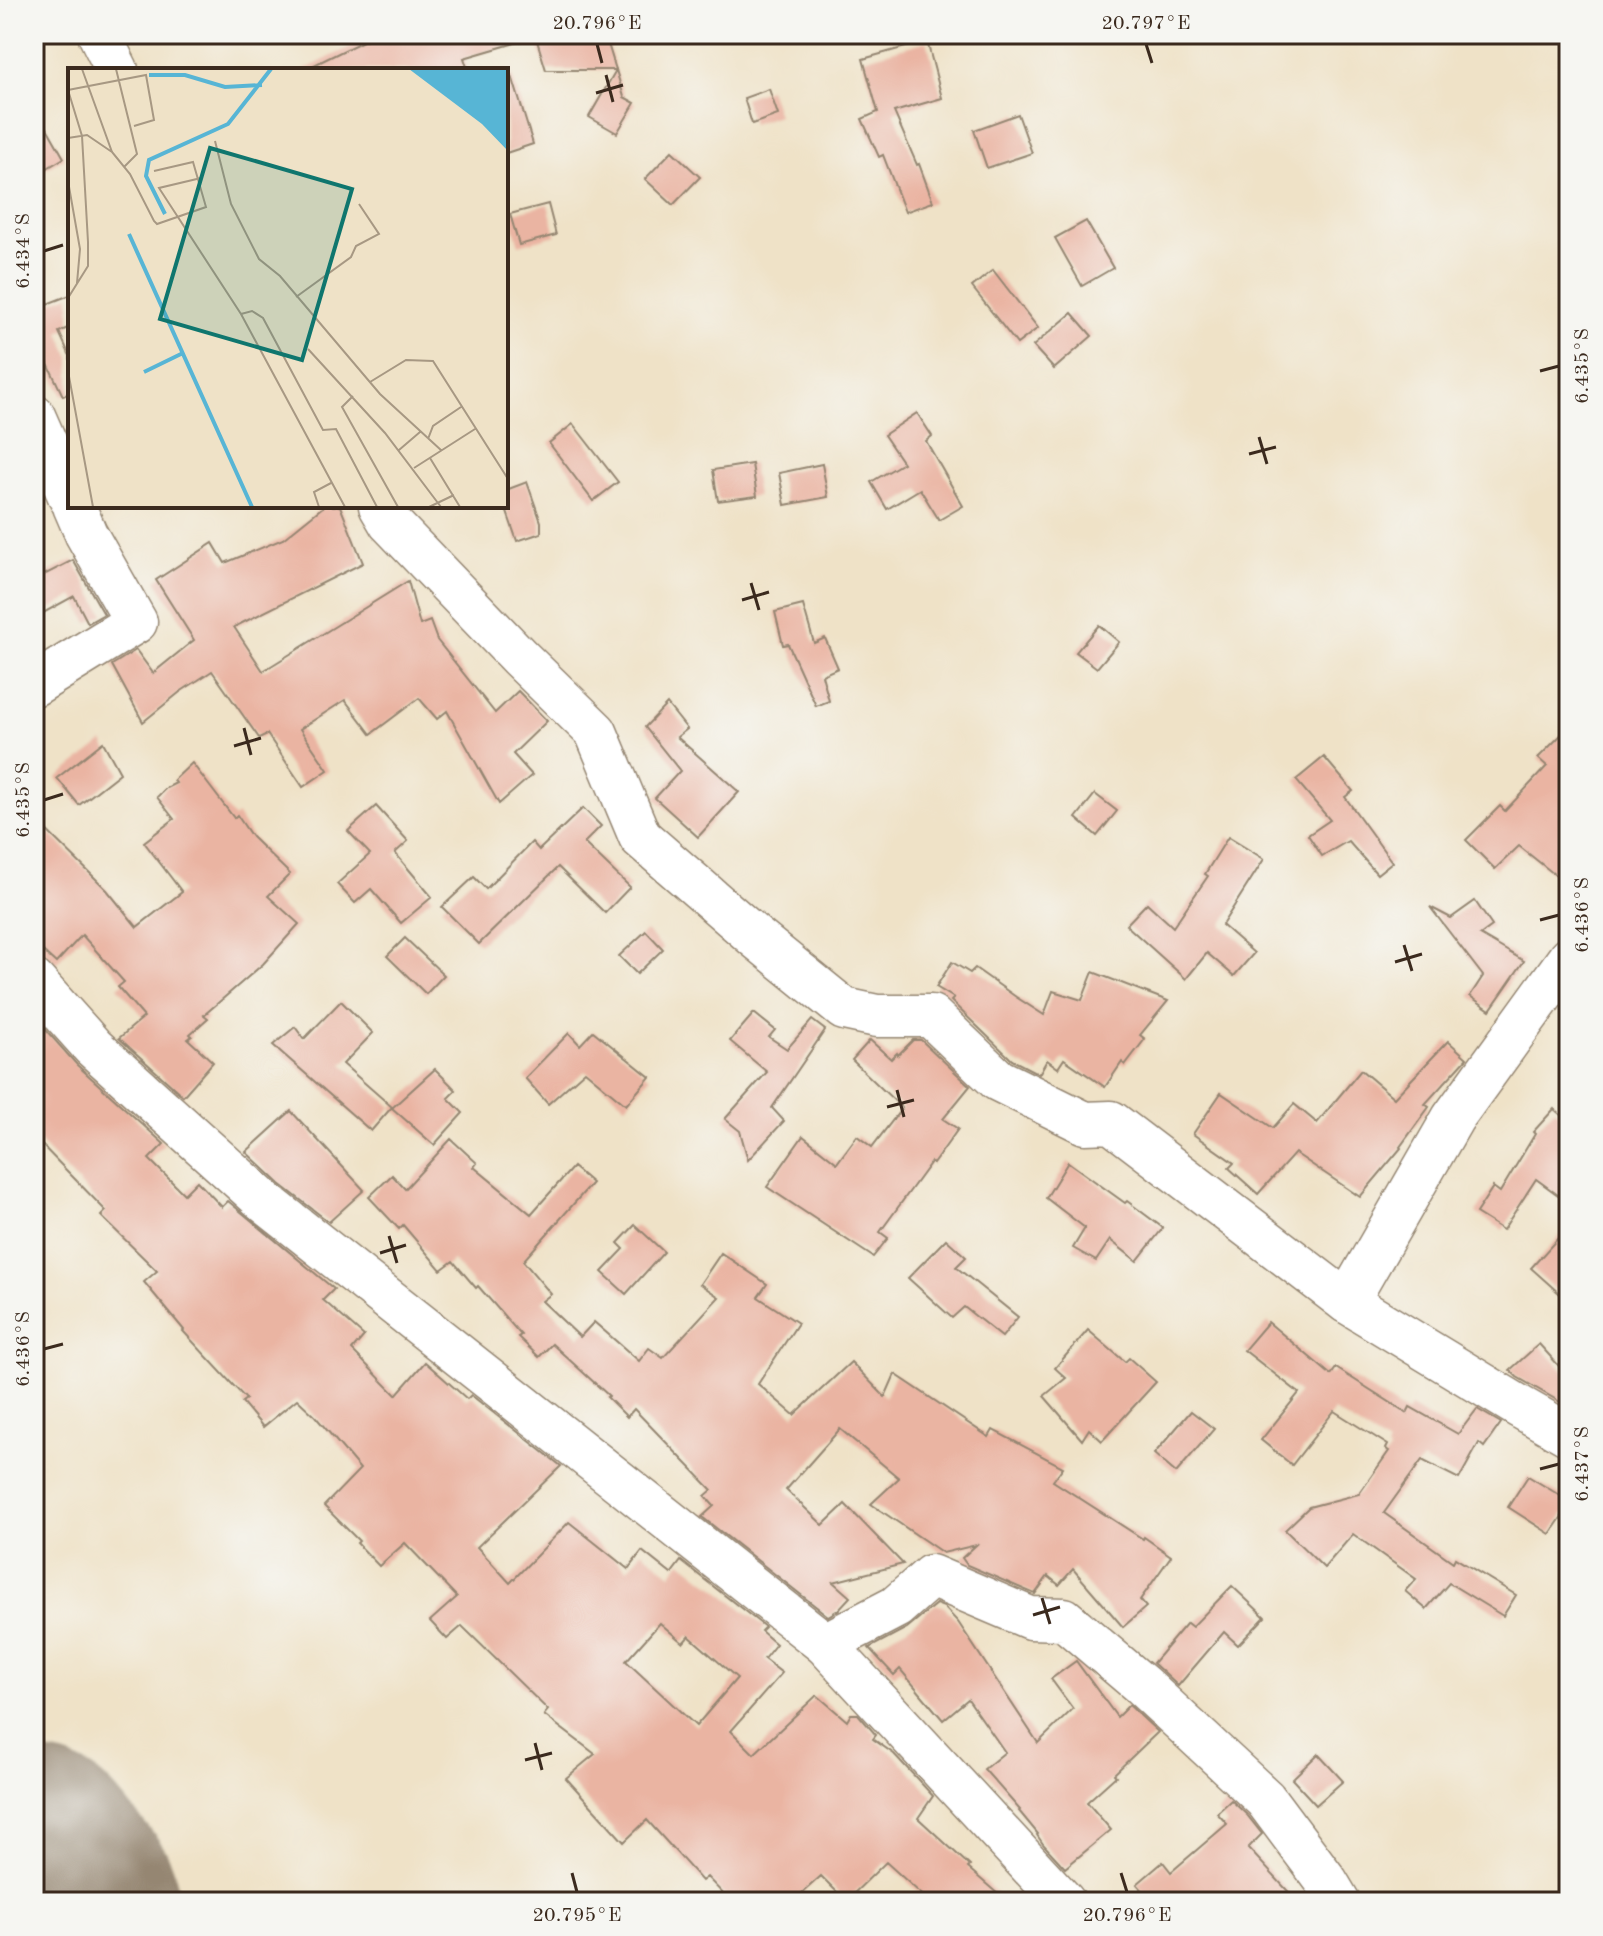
<svg xmlns="http://www.w3.org/2000/svg" width="1603" height="1936" font-family="'Old Standard TT',serif">
<rect width="100%" height="100%" fill="#f6f6f2"/>
<filter id="ink" filterUnits="userSpaceOnUse"><feTurbulence type="fractalNoise" baseFrequency=".0125" numOctaves="2"/><feDisplacementMap in="SourceGraphic" scale="16" xChannelSelector="R" yChannelSelector="G"/><feConvolveMatrix kernelMatrix="1 2 1 2 8 2 1 2 1" color-interpolation-filters="sRGB"/></filter>
<filter id="wash" filterUnits="userSpaceOnUse"><feTurbulence type="fractalNoise" baseFrequency=".006" numOctaves="4" result="noise"/><feDisplacementMap in="SourceGraphic" scale="32" xChannelSelector="R" yChannelSelector="G"/><feGaussianBlur stdDeviation="1.8" result="paint"/><feColorMatrix in="noise" values="0 0 0 0 0 0 0 0 0 0 0 0 0 0 0 0 0 1.4 0 .05"/><feComposite in="paint" operator="in"/></filter>
<g filter="url(#wash)">
<rect width="100%" height="100%" fill="#efe2c7"/>
<g fill="none" stroke-linecap="round" stroke-linejoin="round">
<path stroke="#958672" stroke-width="214" d="M34 1857 72 1902"/>
</g>
<g id="blocks">
<g fill="#eab4a2" fill-rule="evenodd">
<path d="M377 34H521L522 41 464 58 468 70H304Z"/>
<path d="M535 34H605L616 70H546Z"/>
<path d="M927 41 942 98 894 112 917 165 919 164 933 202 905 212 883 155 879 157 862 119 878 112 863 59Z"/>
<path d="M616 70 624 97 635 103 617 133 589 117Z"/>
<path d="M512 76 533 144 506 153V77Z"/>
<path d="M769 89 778 115 752 124 744 98Z"/>
<path d="M34 105 64 158 34 176Z"/>
<path d="M1018 114 1032 153 987 168 974 130Z"/>
<path d="M672 151 700 177 673 205 645 179Z"/>
<path d="M548 204 556 235 519 245 510 214Z"/>
<path d="M1086 221 1113 268 1082 286 1055 238Z"/>
<path d="M993 270 1038 328 1017 344 972 287Z"/>
<path d="M34 275 47 304 70 295V327L59 332 70 356V393L63 396 37 341 34 342Z"/>
<path d="M1072 313 1092 336 1054 369 1033 346Z"/>
<path d="M917 413 932 436 926 441 963 506 939 520 920 489 887 509 871 482 903 463 884 435Z"/>
<path d="M573 424 618 482 593 501 549 443Z"/>
<path d="M752 464 757 496 718 501 713 470Z"/>
<path d="M822 464 828 497 785 505 779 473Z"/>
<path d="M527 482 541 522V533L517 541 506 509V490Z"/>
<path d="M324 506H340L363 563 234 627 263 671 408 581 420 625 430 621 437 640 495 713 518 691 547 721 513 754 532 775 499 804 447 711 437 719 419 698 371 734 345 700 300 729 328 770 303 787 267 734 259 738 212 671 180 692 143 722 112 665 136 650 153 673 194 640 156 580 213 543 225 563 283 539Z"/>
<path d="M73 560 104 614 88 623 74 596 34 618V580Z"/>
<path d="M803 605 814 643 825 638 838 668 822 675 829 701 816 706 788 644 783 645 775 612Z"/>
<path d="M1099 625 1119 642 1097 668 1076 652Z"/>
<path d="M667 704 687 729 677 737 739 792 698 837 655 798 680 771 645 727Z"/>
<path d="M1569 727V886L1519 846 1495 869 1466 840 1500 806 1505 811 1547 766 1538 758Z"/>
<path d="M103 742 120 773 79 805 57 778Z"/>
<path d="M1324 757 1353 791 1345 797 1392 862 1377 874 1348 841 1322 856 1308 835 1330 820 1296 780Z"/>
<path d="M192 763 234 818 237 815 252 837 290 874 268 896 299 924 263 964 204 1015 208 1018 190 1034 192 1036 188 1039 213 1062 183 1096 119 1038 144 1017 118 987 124 982 82 935 56 963 34 943V818L107 890 137 927 182 892 144 842 174 819 157 797 166 788 176 783 174 780Z"/>
<path d="M1095 794 1117 811 1097 836 1076 818Z"/>
<path d="M376 806 408 841 395 853 432 897 401 923 371 889 355 903 337 884 370 854 348 831Z"/>
<path d="M583 808 601 826 584 843 630 887 605 913 558 867 479 944 442 907 474 877 486 889 532 842 539 850Z"/>
<path d="M1228 837 1264 859 1222 925 1254 953 1234 976 1207 953 1186 979 1126 925 1147 903 1173 927 1208 876 1205 874Z"/>
<path d="M1475 901 1492 926 1480 935 1524 961 1490 1010 1470 996 1483 976 1430 907 1451 918Z"/>
<path d="M646 931 663 949 637 974 619 956Z"/>
<path d="M405 938 444 975 426 994 387 956Z"/>
<path d="M952 962 970 973 975 968 1016 997 1044 1015 1053 991 1082 1000 1093 972 1168 1001 1140 1035 1145 1039 1125 1065 1122 1062 1105 1087 1064 1059 1058 1068 1047 1060 1039 1074 1012 1060 951 1001 954 998 936 987Z"/>
<path d="M341 1001 373 1033 343 1064 392 1107 371 1131 273 1045 295 1027 304 1039Z"/>
<path d="M754 1013 775 1030 769 1037 787 1049 812 1020 825 1030 772 1108 784 1121 748 1160 740 1131 725 1119 767 1072 730 1041Z"/>
<path d="M45 1029 77 1065 164 1144 149 1159 184 1194 197 1181 222 1207 228 1201 334 1289 323 1300 364 1336 352 1350 396 1395 425 1362 467 1399 471 1395 561 1466 477 1547 510 1583 569 1522 628 1569 642 1551 671 1574 681 1561 765 1627 761 1631 776 1644 764 1659 782 1673 731 1731 754 1754 817 1695 847 1721 851 1714H858L876 1735 873 1739 894 1754 933 1796 918 1818 970 1866 968 1868 1007 1902H930L886 1862 846 1901 821 1876 792 1902H731L707 1877 702 1881 647 1820 624 1842 566 1778 595 1754 544 1715 548 1710 462 1626 447 1639 430 1621 457 1597 405 1543 379 1566 357 1543 359 1541 324 1506 360 1469 315 1416 297 1399 263 1427 242 1402 246 1399 183 1331 184 1330 144 1282 157 1271 101 1216 106 1211 34 1137V1037ZM660 1623 683 1643 689 1636 737 1678 696 1726 626 1661Z"/>
<path d="M593 1031 650 1077 626 1105 585 1071 548 1104 525 1078 569 1033 580 1045Z"/>
<path d="M870 1040 891 1059 897 1053 898 1055 913 1040H921L970 1086 943 1119 958 1129 933 1164 931 1162 880 1232 888 1238 873 1257 767 1187 803 1136 837 1163 857 1136 872 1147 902 1108 852 1060Z"/>
<path d="M1448 1041 1467 1058 1425 1104 1429 1107 1400 1147 1401 1148 1360 1197 1295 1153 1258 1194 1229 1168 1234 1163 1193 1134 1221 1093 1273 1128 1294 1104 1317 1123 1361 1070 1394 1098Z"/>
<path d="M435 1069 456 1090 448 1098 463 1113 434 1145 392 1108Z"/>
<path d="M1554 1109 1569 1122V1203L1536 1179 1503 1230 1476 1213 1493 1187 1500 1192 1535 1134 1533 1132Z"/>
<path d="M291 1111 364 1190 329 1222 280 1184 246 1152Z"/>
<path d="M451 1139 477 1163 474 1167 531 1214 573 1167 592 1183 523 1261 551 1294 542 1301 580 1337 594 1322 639 1361 649 1348 663 1358 719 1297 700 1284 721 1253 767 1284 758 1297 798 1323 758 1384 794 1415 851 1362 885 1397 895 1374 989 1437 993 1430 1063 1467 1053 1481 1143 1539 1144 1537 1171 1556 1140 1600 1146 1607 1123 1627 1073 1569 1059 1585 1048 1576 1035 1594 967 1565 962 1558 976 1545 943 1553 871 1504 899 1478 840 1429 786 1490 823 1525 845 1504 903 1564 833 1582 850 1597 838 1610 828 1616 702 1517 714 1506 705 1496 712 1490 634 1409 627 1417 607 1397 609 1396 552 1344 539 1357 518 1337 521 1335 478 1286 476 1288 453 1261 441 1270 403 1225 399 1229 369 1197 392 1175 405 1189Z"/>
<path d="M1068 1162 1125 1203 1127 1201 1163 1228 1137 1261 1110 1240 1096 1261 1073 1248 1085 1228 1046 1198Z"/>
<path d="M635 1225 664 1252 626 1294 602 1272 624 1249 618 1243Z"/>
<path d="M1569 1226V1302L1531 1268Z"/>
<path d="M946 1239 966 1257 956 1267 1018 1317 1002 1337 964 1307 952 1318 908 1278Z"/>
<path d="M1268 1322 1331 1375 1336 1368 1407 1413 1410 1407 1458 1434 1477 1409 1501 1423 1484 1447 1479 1443 1459 1479 1422 1460 1384 1513 1453 1562 1455 1558 1516 1595 1503 1616 1449 1583 1426 1609 1405 1591 1416 1579 1353 1534 1324 1568 1285 1530 1309 1507 1359 1494 1389 1451 1386 1449 1388 1445 1334 1411 1292 1465 1261 1440 1299 1393 1244 1350Z"/>
<path d="M1088 1330 1125 1362 1129 1358 1156 1382 1102 1441 1089 1429 1082 1440 1044 1396 1066 1378 1055 1368Z"/>
<path d="M1539 1344 1569 1377V1407L1517 1377 1510 1370Z"/>
<path d="M1191 1411 1214 1429 1176 1473 1154 1454Z"/>
<path d="M1528 1476 1569 1501V1506L1550 1534 1508 1507Z"/>
<path d="M1232 1586 1265 1617 1238 1645 1224 1632 1178 1686 1153 1663 1187 1623 1192 1627Z"/>
<path d="M936 1604 944 1607 958 1622 1038 1743 1073 1709 1051 1679 1076 1661 1117 1717 1129 1705 1158 1732 1114 1774 1116 1776 1087 1802 1111 1830 1065 1868 1043 1844 1037 1835 1038 1834 1019 1811 1020 1810 984 1769 1005 1752 968 1699 943 1720 900 1669 894 1675 869 1648 907 1628Z"/>
<path d="M1318 1754 1343 1781 1316 1805 1292 1779Z"/>
<path d="M1231 1800 1247 1815 1262 1834 1248 1848 1298 1902H1153L1137 1884 1163 1862 1171 1872 1227 1824 1217 1813Z"/>
</g>
</g>
</g>
<g filter="url(#ink)">
<use href="#blocks" fill-opacity="0" stroke="#958672" stroke-width="2"/>
<g fill="none" stroke-linecap="round" stroke-linejoin="round">
<defs>
<g id="minor">
<path d="M99 34 117 70"/>
<path d="M34 416 70 498"/>
<path d="M380 506 390 523 519 657 596 732 640 837 754 936 844 1009 877 1016H931L998 1080 1085 1123 1111 1122 1347 1302 1520 1407 1569 1435"/>
<path d="M34 685 136 622 86 534 74 506"/>
<path d="M34 981 93 1047 265 1202 825 1644 1064 1902"/>
<path d="M1347 1302 1453 1118 1569 958"/>
<path d="M825 1644 896 1607 931 1576 1030 1618 1064 1619 1142 1685 1265 1799 1327 1882 1339 1902"/>
</g>
</defs>
<use href="#minor" stroke="#958672" stroke-width="45"/>
<use href="#minor" stroke="#fff" stroke-width="42"/>
</g>
</g>
<path fill="none" stroke="#3b2a1e" stroke-width="3" d="M597 44 602 63M1146 44 1152 63M606 75 613 102M596 93 623 85M44 251 63 245M1540 371 1559 366M1259 437 1267 464M1249 454 1276 447M751 583 759 610M742 600 769 592M244 728 251 755M234 746 261 738M44 800 63 794M1540 920 1559 915M1404 945 1412 971M1395 962 1422 954M897 1090 904 1117M887 1107 914 1100M389 1236 397 1263M380 1253 406 1245M44 1349 63 1344M1540 1469 1559 1464M1042 1598 1050 1624M1033 1615 1060 1607M535 1743 542 1770M525 1760 552 1753M572 1873 577 1892M1121 1873 1127 1892"/>
<g transform="translate(68 68)">
<rect width="440" height="440" fill="#efe2c7"/>
<path d="M341 1H440V83L414 56Z" fill="#57b5d5"/>
<path fill="none" stroke="#57b5d5" stroke-width="4" d="M81 7H117L157 19 194 17M97 146 78 108 81 92 160 56 203 1M61 166 184 439M76 304 115 285"/>
<path fill="none" stroke="#a79883" stroke-width="2" d="M14 1 44 84 62 106 86 153 89 156 138 139 125 94 86 103M48 1 69 86 56 99M0 22 14 68 20 174V198L0 230M0 22 78 7 86 52 66 58M0 70 19 67 44 84M147 73 163 136 191 191 212 208 312 326 374 383M133 110 91 120 173 246 277 439M0 113 12 181 9 215M228 229 283 189 288 178 311 166 291 136M173 246 184 243 195 250 255 362 268 361 309 439M240 281 317 365 373 439M0 303 25 439M302 314 338 292 365 293 440 411M285 328 274 339 330 439M360 371 365 358 393 339M331 382 352 364M362 390 392 439M346 400 407 361M251 439 246 424 263 415M361 439 386 427"/>
<path fill="#0f766e" fill-opacity="0.15" stroke="#0f766e" stroke-width="4" d="M142 80 284 121 234 292 92 251Z"/>
<rect width="440" height="440" fill="none" stroke="#3b2a1e" stroke-width="4"/>
</g>
<rect width="1603" height="1936" fill="none" stroke="#f6f6f2" stroke-width="88"/>
<rect x="44" y="44" width="1515" height="1848" fill="none" stroke="#3b2a1e" stroke-width="3"/>
<g font-size="20" text-anchor="middle" fill="#3b2a1e">
<text x="597" y="29">20.796°E</text>
<text x="1146" y="29">20.797°E</text>
<text transform="translate(22 251) rotate(-90)" y="7">6.434°S</text>
<text transform="translate(1581 366) rotate(-90)" y="7">6.435°S</text>
<text transform="translate(22 800) rotate(-90)" y="7">6.435°S</text>
<text transform="translate(1581 915) rotate(-90)" y="7">6.436°S</text>
<text transform="translate(22 1349) rotate(-90)" y="7">6.436°S</text>
<text transform="translate(1581 1464) rotate(-90)" y="7">6.437°S</text>
<text x="577" y="1921">20.795°E</text>
<text x="1127" y="1921">20.796°E</text>
</g>
</svg>
